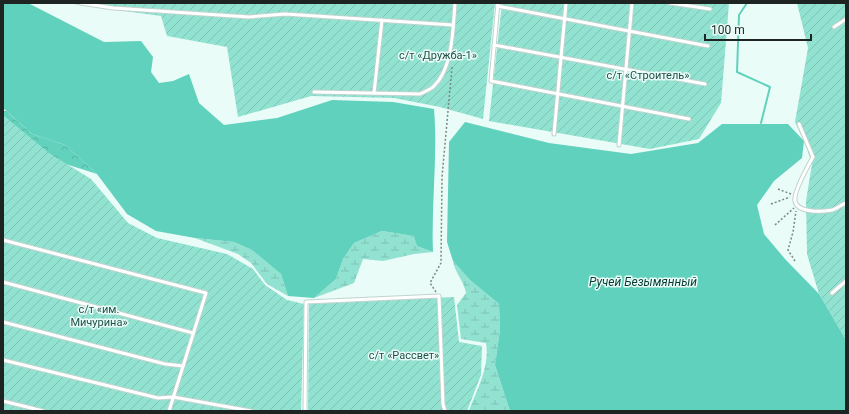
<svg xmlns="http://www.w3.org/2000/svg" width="849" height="414" font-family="Roboto,sans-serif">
<defs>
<pattern id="forest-crowns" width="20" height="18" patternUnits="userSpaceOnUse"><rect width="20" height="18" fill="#62d2bd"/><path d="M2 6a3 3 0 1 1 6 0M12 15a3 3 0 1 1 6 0" fill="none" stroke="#55b4a2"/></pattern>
<pattern id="wetland-marsh" width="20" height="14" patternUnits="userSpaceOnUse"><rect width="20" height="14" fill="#91e2d1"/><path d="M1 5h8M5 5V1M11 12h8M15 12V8" fill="none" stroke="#7dc2b3"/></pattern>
<pattern id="garden-furrows" width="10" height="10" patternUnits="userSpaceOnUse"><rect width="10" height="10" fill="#91e2d1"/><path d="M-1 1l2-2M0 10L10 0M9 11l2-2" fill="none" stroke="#7dc2b3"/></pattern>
</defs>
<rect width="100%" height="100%" fill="#e9fcf7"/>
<path fill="url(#forest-crowns)" d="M3 111H6L32 134 65 145 97 174 3 144Z"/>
<g fill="url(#wetland-marsh)">
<path d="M382 231 415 236 417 246 433 252 414 254 383 261 363 259 354 283 314 298 336 279 343 259 354 243Z"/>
<path d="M195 238 234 242 252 250 281 274 288 296 267 284 251 263 238 254Z"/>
<path d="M453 261 470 280 499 304 500 330 495 365 510 411H469C477 389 490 367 486 343L461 339 457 305 466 293C464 281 455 273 453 261Z"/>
</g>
<g fill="url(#garden-furrows)">
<path d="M66 3H495L483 119 440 107 394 98 311 96 238 117 227 47 167 36 161 16Z"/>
<path d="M502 3H729L721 103 699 139 650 149 489 121Z"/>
<path d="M797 3H846V340L819 294 807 254 806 201 812 164 805 143 795 122 808 48Z"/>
<path d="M3 115 49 153 91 179 128 223 157 238 227 254 253 269 265 285 287 300 304 304 301 411H3Z"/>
<path d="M454 297 459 342 482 346 481 375 467 411H308L309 304Z"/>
</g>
<g fill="#60d1bc">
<path d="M3 3H28L104 42 141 41 153 57 151 72 159 83 173 81 189 74 199 103 224 125 277 118 332 100 393 102 434 109C438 156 431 204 433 252L417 246 414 236 382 231 354 243 343 259 336 279 314 298 288 296 281 274 252 250 234 242 195 238 156 231 127 214 97 174 65 145 32 134 3 108Z"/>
<path d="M465 122 549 143 631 154 698 143 722 124H788L804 141 802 158 774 181 757 205 764 234 785 259 819 294 846 340V411H510L495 365 500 330 499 304 470 280 453 261 447 242 449 142Z"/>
</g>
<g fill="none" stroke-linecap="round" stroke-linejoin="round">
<path stroke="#60d1bc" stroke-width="2" d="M747 3 739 15 737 72 770 87 761 123"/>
<defs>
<g id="lane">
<path d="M80 3 113 8 249 17 285 14 453 25"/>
<path d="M498 3 491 81 689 119"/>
<path d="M670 3 710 9"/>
<path d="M497 6 708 46"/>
<path d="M834 27 846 19"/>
<path d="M494 45 705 84"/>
<path d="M314 92 420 94C424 92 430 90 434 86 453 68 453 28 455 3"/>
<path d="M374 93 382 20"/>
<path d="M799 124 813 157C808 166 793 192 795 201 797 213 822 212 832 210 836 209 841 205 846 203"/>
<path d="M554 134 566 3"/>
<path d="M619 145 632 3"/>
<path d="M3 240 206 293 169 411"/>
<path d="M3 282 193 333"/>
<path d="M832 293 846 281"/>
<path d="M3 322 165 364 183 366"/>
<path d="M3 360 158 398 173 397 251 411"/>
<path d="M3 401 43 411"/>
<path d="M305 411 306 302 439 296 443 404 445 411"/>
</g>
</defs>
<use href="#lane" stroke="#c1d3ce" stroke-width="5"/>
<g stroke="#7b8885" stroke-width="1.5" stroke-dasharray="2 2" stroke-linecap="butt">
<path d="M778 189 791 194"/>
<path d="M771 204 790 197"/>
<path d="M775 225 794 208"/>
<path d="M795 261 788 250 793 232 796 211"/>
<path d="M436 292 430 283 441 263 442 177 452 67"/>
</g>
<use href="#lane" stroke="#fff" stroke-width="3"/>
</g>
<g text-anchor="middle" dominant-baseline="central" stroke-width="3" stroke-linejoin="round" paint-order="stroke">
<g font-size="11" fill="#1f5047" stroke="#e9fcf7">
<text x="438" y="55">с/т «Дружба-1»</text>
<text x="648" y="75">с/т «Строитель»</text>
<text x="99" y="309">с/т «им.<tspan x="99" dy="13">Мичурина»</tspan></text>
<text x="404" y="355">с/т «Рассвет»</text>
</g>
<g font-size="12" font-style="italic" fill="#073d35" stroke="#e9fcf7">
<text x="643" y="282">Ручей Безымянный</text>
</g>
</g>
<rect width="849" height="414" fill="none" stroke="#1d2422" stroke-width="8"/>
<path d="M705 34v6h106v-6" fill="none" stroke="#1d2422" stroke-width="2"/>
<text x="711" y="34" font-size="12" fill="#1d2422" stroke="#e9fcf7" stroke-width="3" paint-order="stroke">100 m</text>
</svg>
